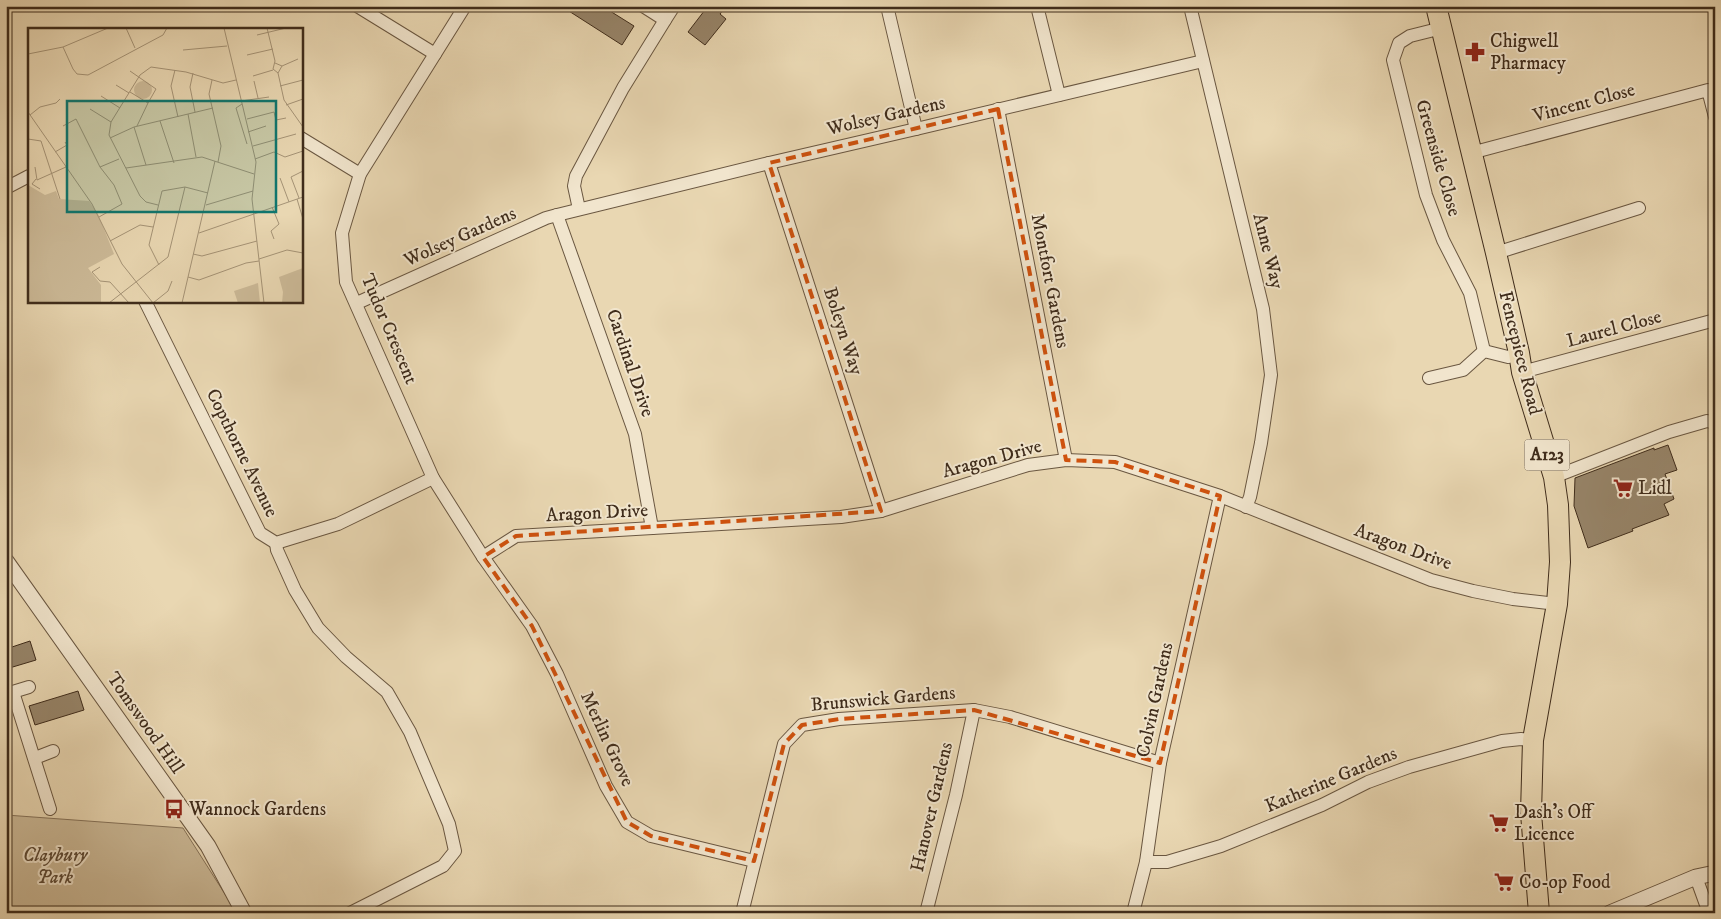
<svg xmlns="http://www.w3.org/2000/svg" width="1721" height="919" font-family="'IM FELL DW Pica',serif">
<rect width="100%" height="100%" fill="#e9d7b2"/>
<filter id="stains"><feTurbulence type="fractalNoise" baseFrequency=".004" numOctaves="4"/><feColorMatrix values="0 0 0 0 .2 0 0 0 0 .09 0 0 0 0 .02 0 0 0 .5 -.17"/></filter>
<radialGradient id="worn" r=".72"><stop offset=".6" stop-color="#630" stop-opacity="0"/><stop offset="1" stop-color="#630" stop-opacity=".3"/></radialGradient>
<path fill="#ccba98" stroke="#86735a" d="M6 815 183 828 237 913H6Z"/>
<g fill="#97856a" stroke="#3f2c1b">
<path d="M561 6H602L634 26 622 45Z"/>
<path d="M708 6H726L720 14 726 19 705 45 688 32Z"/>
<path d="M1668 445 1677 470 1665 474 1674 499 1664 504 1669 515 1632 529 1633 531 1588 548 1574 506 1575 478 1654 448V450Z"/>
<path d="M30 641 36 660 6 669V649Z"/>
<path d="M78 691 84 710 35 725 29 706Z"/>
</g>
<g fill="none" stroke-linecap="round" stroke-linejoin="round">
<defs>
<g id="minor">
<path d="M357 6 435 54"/>
<path d="M465 6 360 174 342 233 346 282 433 478 483 557 532 626 557 674 606 786 627 822 651 836 754 861"/>
<path d="M643 6 665 20 674 6"/>
<path d="M887 6 916 129"/>
<path d="M1037 6 1059 95"/>
<path d="M1190 6 1263 309 1271 375 1261 443 1250 497 1246 507"/>
<path d="M1442 28 1410 36 1399 43 1393 60 1426 195 1443 240 1470 293 1484 351"/>
<path d="M998 109 1066 460"/>
<path d="M301 138 360 174"/>
<path d="M1471 153 1708 90 1715 117"/>
<path d="M769 163 881 511"/>
<path d="M6 188 29 176"/>
<path d="M579 209 574 186 576 176 623 88 665 20"/>
<path d="M557 215 635 434 652 528"/>
<path d="M1496 253 1639 208"/>
<path d="M145 301 260 533 276 543 338 524 433 478"/>
<path d="M357 303 546 218 557 215 769 163 916 129 1203 61"/>
<path d="M1522 372 1715 320"/>
<path d="M1429 378 1463 370 1484 351 1508 357 1519 353"/>
<path d="M1554 477 1669 432 1707 421 1715 423"/>
<path d="M276 543 277 550 295 590 318 628 346 657 387 692 410 732 449 824 455 851 443 866 350 913"/>
<path d="M483 557 516 536 841 517 881 511 1028 465 1066 460 1115 462 1220 496 1431 580 1473 591 1513 599 1557 604"/>
<path d="M13 692 50 809"/>
<path d="M6 694 29 687"/>
<path d="M35 758 53 751"/>
<path d="M1146 862H1167L1221 846 1322 805 1368 782 1409 767 1502 741 1521 739 1533 740"/>
<path d="M1696 877 1709 913"/>
<path d="M742 913 784 744 802 725 839 719 974 710 1010 717 1160 763"/>
<path d="M926 913 956 795 974 710"/>
<path d="M1133 913 1146 862 1160 763 1220 496"/>
</g>
<g id="tertiary">
<path d="M6 561 208 846 244 913"/>
<path d="M1610 913 1696 877 1715 873"/>
</g>
<path id="primary" d="M1436 6 1496 253 1519 353 1522 372 1554 477 1558 505 1560 562 1557 604 1533 740 1531 813 1539 913"/>
</defs>
<use href="#minor" stroke="#6a5741" stroke-width="14"/>
<use href="#tertiary" stroke="#6a5741" stroke-width="17"/>
<use href="#primary" stroke="#3f2c1b" stroke-width="22"/>
<use href="#minor" stroke="#f1e5cd" stroke-width="12"/>
<use href="#tertiary" stroke="#f1e5cd" stroke-width="15"/>
<use href="#primary" stroke="#e9d7b2" stroke-width="20"/>
</g>
<path fill="none" stroke="#cf520e" stroke-width="4" stroke-dasharray="10 6" stroke-linejoin="round" d="M998 109 1066 460 1115 462 1220 496 1160 763 974 710 839 719 802 725 784 744 754 861 651 836 627 822 532 626 483 557 516 536 881 511 769 163Z"/>
<defs>
<symbol id="pharmacy-bare" viewBox="-9 -9 18 18"><path d="M-2-6h4v4h4v4h-4v4h-4v-4h-4v-4h4Z" fill="#8f2418" stroke="#f1e5cd" stroke-width="2.5" paint-order="stroke"/></symbol>
<symbol id="supermarket-bare" viewBox="-9 -9 18 18"><path d="M-6-5.5h2.5l.6 2H6L4.5 2H-2.5L-4.4-4H-6ZM-1.5 3.2a1.3 1.3 0 1 0 .1 0ZM3 3.2a1.3 1.3 0 1 0 .1 0Z" fill="#8f2418" stroke="#f1e5cd" stroke-width="2.5" paint-order="stroke"/></symbol>
<symbol id="bus-bare" viewBox="-9 -9 18 18"><path d="M-5-6H5V4H4V6H2V4H-2V6H-4V4H-5ZM-3.5-4V0h7V-4ZM-3.5 1.2v1.5H-2V1.2ZM2 1.2v1.5H3.5V1.2Z" fill="#8f2418" stroke="#f1e5cd" stroke-width="2.5" paint-order="stroke"/></symbol>
</defs>
<g fill-rule="evenodd">
<use href="#pharmacy-bare" x="1461" y="38" width="28" height="28"/>
<use href="#supermarket-bare" x="1609" y="474" width="28" height="28"/>
<use href="#bus-bare" x="160" y="795" width="28" height="28"/>
<use href="#supermarket-bare" x="1485" y="809" width="28" height="28"/>
<use href="#supermarket-bare" x="1490" y="868" width="28" height="28"/>
</g>
<g text-anchor="middle" dominant-baseline="central" stroke-width="4" stroke-linejoin="round" paint-order="stroke">
<rect fill="#f1e5cd" stroke="#746450" stroke-width="1" x="1524.5" y="439.5" width="45" height="31" rx="4"/>
<g font-size="18" font-weight="bold" fill="#3f2c1b">
<text x="1547" y="455">A123</text>
</g>
<g font-size="19" fill="#3f2c1b" stroke="#f1e5cd" text-anchor="start">
<text x="1490" y="41">Chigwell<tspan x="1490" dy="22">Pharmacy</tspan></text>
<text x="1638" y="488">Lidl</text>
<text x="189" y="809">Wannock Gardens</text>
<text x="1514" y="812">Dash's Off<tspan x="1514" dy="22">Licence</tspan></text>
<text x="1519" y="882">Co-op Food</text>
</g>
<g font-size="19" fill="#3f2c1b" stroke="#f1e5cd">
<text transform="translate(1584 103) rotate(-15)">Vincent Close</text>
<text transform="translate(886 116) rotate(-13)">Wolsey Gardens</text>
<text transform="translate(1438 158) rotate(74)">Greenside Close</text>
<text transform="translate(460 237) rotate(-24)">Wolsey Gardens</text>
<text transform="translate(1268 251) rotate(76)">Anne Way</text>
<text transform="translate(1050 281) rotate(79)">Montfort Gardens</text>
<text transform="translate(389 329) rotate(67)">Tudor Crescent</text>
<text transform="translate(1614 329) rotate(-15)">Laurel Close</text>
<text transform="translate(843 331) rotate(72)">Boleyn Way</text>
<text transform="translate(1520 353) rotate(76)">Fencepiece Road</text>
<text transform="translate(630 363) rotate(71)">Cardinal Drive</text>
<text transform="translate(242 453) rotate(64)">Copthorne Avenue</text>
<text transform="translate(992 459) rotate(-15)">Aragon Drive</text>
<text transform="translate(597 513) rotate(-3)">Aragon Drive</text>
<text transform="translate(1403 547) rotate(20)">Aragon Drive</text>
<text transform="translate(883 699) rotate(-5)">Brunswick Gardens</text>
<text transform="translate(1155 700) rotate(-78)">Colvin Gardens</text>
<text transform="translate(145 723) rotate(55)">Tomswood Hill</text>
<text transform="translate(607 739) rotate(65)">Merlin Grove</text>
<text transform="translate(1331 780) rotate(-23)">Katherine Gardens</text>
<text transform="translate(932 807) rotate(-77)">Hanover Gardens</text>
</g>
<g font-size="19" font-style="italic" fill="#5b4834" stroke="#f1e5cd">
<text x="55" y="855">Claybury<tspan x="55" dy="22">Park</tspan></text>
</g>
</g>
<g transform="translate(28 28)">
<rect width="275" height="275" fill="#e9d7b2"/>
<path d="M106 62a9 9 0 1 1 18 0a9 9 0 1 1-18 0ZM0 157 17 167 28 163 31 171 61 173 70 186 86 226 60 240 73 257V275H0ZM275 240V275H254L255 264 251 249ZM230 255 232 275H210L206 263Z" fill="#ccba98"/>
<path fill="none" stroke="#a59376" stroke-width="1" d="M98 0 107 20M196 0 228 134 224 171 236 275M239 0 247 33 245 41 250 45M229 7 258 0M35 19 45 41 49 46 60 47 135 7 139 0M155 22 199 18M0 26 35 19 80 0M219 27 245 21M247 35 254 38 250 45M254 38 270 31M147 42 143 58 150 89M165 45 162 59 167 84M250 45 256 72 275 99M225 48 245 42M184 52 181 66 193 118 190 134M226 53 230 70M88 57 101 65M252 58 275 52M102 64 120 75 128 61 102 43M73 68 92 80M213 73 241 69M214 76 208 80 219 116M258 77 275 71M62 81 83 94M0 84 64 176 94 236 125 275 140 263 144 253M160 86 168 129M2 87 12 79 28 75 32 71M219 91 246 84 248 92 258 90M132 93 146 135M35 98 48 91 72 139 91 131M109 98 120 75M106 99 118 137M220 104 238 98M82 110 106 99 185 80M0 111 13 113 32 171M225 118 268 106M27 124 39 117 37 114M227 131 246 124 257 129 275 123M7 139 9 152 38 139M98 140 174 129 226 146M252 150 261 174M8 151 4 156 12 161M271 170 263 149 275 143M269 171 275 191M130 177 118 174 112 168 81 107 83 94 112 47 123 39 158 44 195 55 208 52M178 177 225 163M244 179 251 196 243 203 246 211M71 189 94 176 86 157 72 139M171 205 275 169M82 213 112 197 125 199M165 226 174 228 229 213M231 231 259 222 275 225M131 237 121 217 134 163 157 159 180 165M72 239 64 244 72 253 82 254M160 249 171 252 218 235 231 233M82 254 101 275M81 275 140 229 157 159M154 275 187 133"/>
<path fill="#0f766e" fill-opacity="0.15" stroke="#0f766e" stroke-width="2.5" d="M39 73H248V184H39Z"/>
<rect width="275" height="275" fill="none" stroke="#3f2c1b" stroke-width="2.5"/>
</g>
<rect width="1721" height="919" fill="none" stroke="#e9d7b2" stroke-width="25"/>
<rect x="8" y="8" width="1706" height="904" fill="none" stroke="#3f2c1b" stroke-width="2.5"/>
<rect x="12" y="12" width="1696" height="894" fill="none" stroke="#3f2c1b"/>
<rect width="100%" height="100%" filter="url(#stains)"/>
<rect width="100%" height="100%" fill="url(#worn)"/>
</svg>
